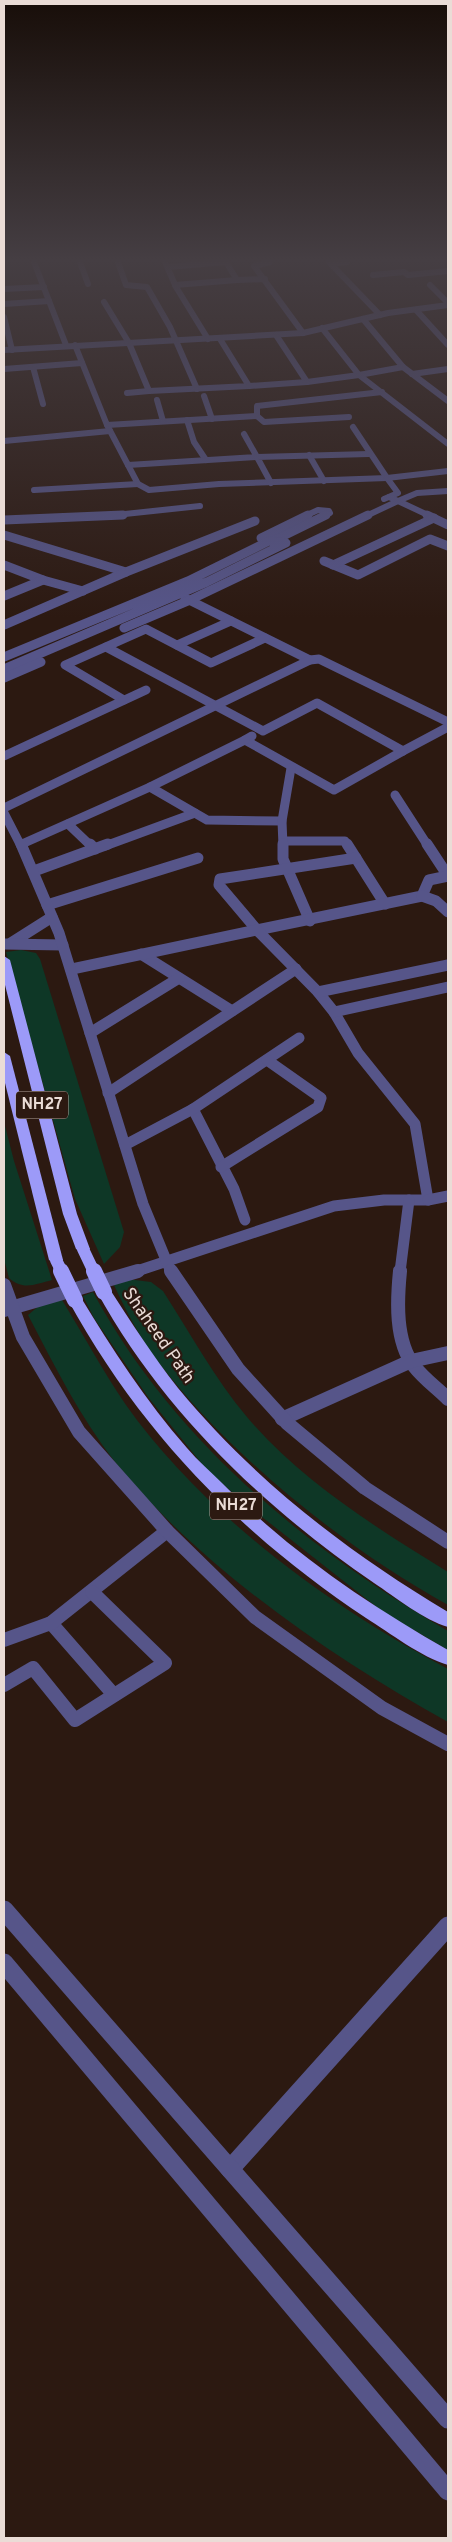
<svg xmlns="http://www.w3.org/2000/svg" width="452" height="2542" font-family="Overpass,sans-serif">
<rect width="100%" height="100%" fill="#2c1911"/>
<g fill="#0e3726">
<path d="M21 950 36 953 40 959 124 1232 120 1247 104 1264 75 1199 6 952Z"/>
<path d="M4 1122 14 1161 52 1280C36 1284 23 1291 9 1278L4 1259Z"/>
<path d="M127 1279 151 1282 163 1291C190 1333 215 1379 247 1417 302 1482 377 1528 448 1572V1605C342 1546 229 1455 156 1359 139 1336 125 1309 113 1283Z"/>
<path d="M93 1292C173 1440 305 1548 448 1631V1650L383 1612 243 1502 206 1469 148 1397 94 1318 83 1296Z"/>
<path d="M59 1295C82 1332 102 1370 126 1405 204 1515 330 1607 448 1669V1722C332 1658 199 1566 115 1462 80 1417 54 1365 28 1315L40 1305Z"/>
</g>
<g fill="none" stroke-linecap="round" stroke-linejoin="round">
<g stroke="#565589" stroke-width="6">
<path d="M34 262 66 345"/>
<path d="M80 262 88 284"/>
<path d="M118 262 126 285 147 287 170 327 197 389"/>
<path d="M165 262 176 287 208 339"/>
<path d="M226 262 237 280 265 279"/>
<path d="M270 262 254 266 303 333"/>
<path d="M329 262 380 315"/>
<path d="M331 264 347 262"/>
<path d="M168 267 226 262"/>
<path d="M373 275 404 272 408 275 448 271"/>
<path d="M175 285 237 280"/>
<path d="M430 285 448 303"/>
<path d="M4 289 44 287"/>
<path d="M104 302 129 343 149 391 249 386 220 339"/>
<path d="M4 304 49 301"/>
<path d="M416 310 448 345"/>
<path d="M4 317 12 350"/>
<path d="M363 319 403 367 448 401"/>
<path d="M75 345 107 425 257 416"/>
<path d="M4 350 303 333 388 313 448 305"/>
<path d="M33 367 43 404"/>
<path d="M403 367 359 375 448 444"/>
<path d="M4 369 82 363"/>
<path d="M412 374 448 369"/>
<path d="M307 382 359 375 322 328"/>
<path d="M249 386 307 382 276 335"/>
<path d="M127 393 149 391"/>
<path d="M204 396 212 419"/>
<path d="M157 400 163 421"/>
<path d="M349 417 264 422 257 416V406L382 392"/>
<path d="M187 420 194 442 206 460"/>
<path d="M107 425 128 465 257 457 244 434"/>
<path d="M353 427 387 478"/>
<path d="M4 441 110 431"/>
<path d="M309 455 324 481"/>
<path d="M128 465 138 484 149 490 219 484 387 478"/>
<path d="M271 483 257 457 369 454"/>
<path d="M34 490 138 484"/>
<path d="M384 499 398 493 387 478 448 471"/>
<path d="M398 501 430 516"/>
<path d="M398 501 417 493 448 491"/>
<path d="M106 516 200 506"/>
<path d="M305 516 318 510 329 511 330 513 323 516"/>
<path d="M366 516 398 501 389 497"/>
</g>
<g stroke="#565589" stroke-width="9">
<path d="M427 515 448 525"/>
<path d="M4 520 123 515"/>
<path d="M4 535 126 572"/>
<path d="M261 538 308 515"/>
<path d="M275 540 326 515"/>
<path d="M324 561 358 575 430 539 448 546"/>
<path d="M4 565 43 580 83 591"/>
<path d="M333 565 434 518"/>
<path d="M4 596 43 580"/>
<path d="M185 598 310 660"/>
<path d="M4 625 126 572 255 521"/>
<path d="M124 628 190 600 368 515"/>
<path d="M177 645 231 621"/>
<path d="M106 647 263 731 317 703 403 751 448 727"/>
<path d="M4 657 188 581 269 541 286 543 207 582 4 669"/>
<path d="M4 678 41 662"/>
<path d="M124 700 65 665 146 629 211 663 265 638"/>
<path d="M252 736 245 740 334 790 403 751"/>
<path d="M4 756 146 690"/>
<path d="M150 787 207 820 282 821"/>
<path d="M395 795 428 846"/>
<path d="M4 808 310 660 319 659 448 722"/>
<path d="M68 824 91 846"/>
<path d="M284 841H345L348 846"/>
<path d="M22 844 150 787 245 740"/>
<path d="M105 846 195 813"/>
<path d="M283 846 282 821 291 768"/>
</g>
<g stroke="#565589" stroke-width="11">
<path d="M90 844 95 849"/>
<path d="M283 844V859L310 921"/>
<path d="M347 844 385 904"/>
<path d="M427 844 448 876"/>
<path d="M356 858 220 879 219 885 257 930 422 896 429 880 448 876"/>
<path d="M34 871 108 844"/>
<path d="M422 896 436 901 448 912"/>
<path d="M47 905 198 858"/>
<path d="M11 943 52 917"/>
<path d="M4 944 63 945"/>
<path d="M141 954 232 1011"/>
<path d="M72 969 257 930 318 992 334 1012 358 1053 415 1124 428 1200H384L334 1206 134 1272"/>
<path d="M318 992 448 965"/>
<path d="M334 1012 448 987"/>
<path d="M90 1033 179 978"/>
<path d="M108 1093 296 969"/>
<path d="M193 1109 234 1189 245 1220"/>
<path d="M125 1145 193 1109 299 1038"/>
<path d="M221 1167 318 1107 321 1098 267 1060"/>
<path d="M428 1200 448 1196"/>
<path d="M400 1272 409 1200"/>
</g>
<g stroke="#565589" stroke-width="14">
<path d="M400 1271C397 1301 395 1341 414 1366 424 1379 437 1388 448 1399"/>
<path d="M4 1310 138 1271"/>
<path d="M282 1419 411 1361 448 1353"/>
<path d="M51 1623 114 1695"/>
<path d="M4 1640 51 1623 167 1531"/>
<path d="M4 1685 33 1668 75 1720 165 1663 92 1592"/>
</g>
<path stroke="#565589" stroke-width="19" d="M230 2169 448 1926"/>
<path stroke="#565589" stroke-width="9" d="M4 813 21 846"/>
<path stroke="#565589" stroke-width="11" d="M21 844 59 933 143 1204 171 1272"/>
<g stroke="#565589" stroke-width="14">
<path d="M171 1271 238 1369 287 1423 365 1488 448 1542"/>
<path d="M4 1285 23 1337 79 1432 167 1531 255 1617 382 1708 448 1744"/>
</g>
<g stroke="#565589" stroke-width="19">
<path d="M4 1910 448 2419"/>
<path d="M4 1963 448 2491"/>
</g>
<g fill="#9c9af8" fill-rule="evenodd">
<path d="M4 956 10 960 77 1214 90 1249 83 1254 76 1249 63 1214 4 981Z"/>
<path d="M4 1052 10 1056 63 1260 56 1265 49 1260 4 1079Z"/>
<path d="M104 1287 109 1288C131 1322 153 1356 178 1388 254 1480 346 1551 448 1612V1627C424 1620 395 1597 374 1583 263 1507 162 1410 97 1292L99 1288Z"/>
<path d="M75 1295 80 1296C112 1349 146 1401 187 1448 198 1461 211 1472 222 1483 288 1550 367 1604 448 1650V1665C421 1657 390 1633 366 1618 240 1534 141 1433 68 1300L70 1296Z"/>
</g>
<g stroke="#9c9af8" stroke-width="12">
<path d="M83 1249 94 1272"/>
<path d="M56 1260 62 1272"/>
</g>
<g stroke="#9c9af8" stroke-width="16">
<path d="M61 1271 75 1300"/>
<path d="M94 1271 104 1292"/>
</g>
</g>
<linearGradient id="sky" x2="0" y2="1"><stop stop-color="#180e09"/><stop offset="0.42" stop-color="#453e43"/><stop offset="1" stop-color="#453e43" stop-opacity="0"/></linearGradient>
<rect width="452" height="618" fill="url(#sky)"/>
<g text-anchor="middle" dominant-baseline="central" stroke-width="4.5" stroke-linejoin="round" paint-order="stroke">
<g fill="#2c1911" stroke="#b1a29b" stroke-width="1">
<rect x="16" y="1091.5" width="52" height="27" rx="4"/>
<rect x="210" y="1492.5" width="52" height="27" rx="4"/>
</g>
<g font-size="16" font-weight="bold" fill="#eadcd6">
<text x="42" y="1105">NH27</text>
<text x="236" y="1506">NH27</text>
</g>
<g font-size="18" fill="#eadcd6" stroke="#2c1911">
<text transform="translate(158 1336) rotate(55)">Shaheed Path</text>
</g>
</g>
<rect width="452" height="2542" fill="none" stroke="#eadcd6" stroke-width="10"/>
</svg>
